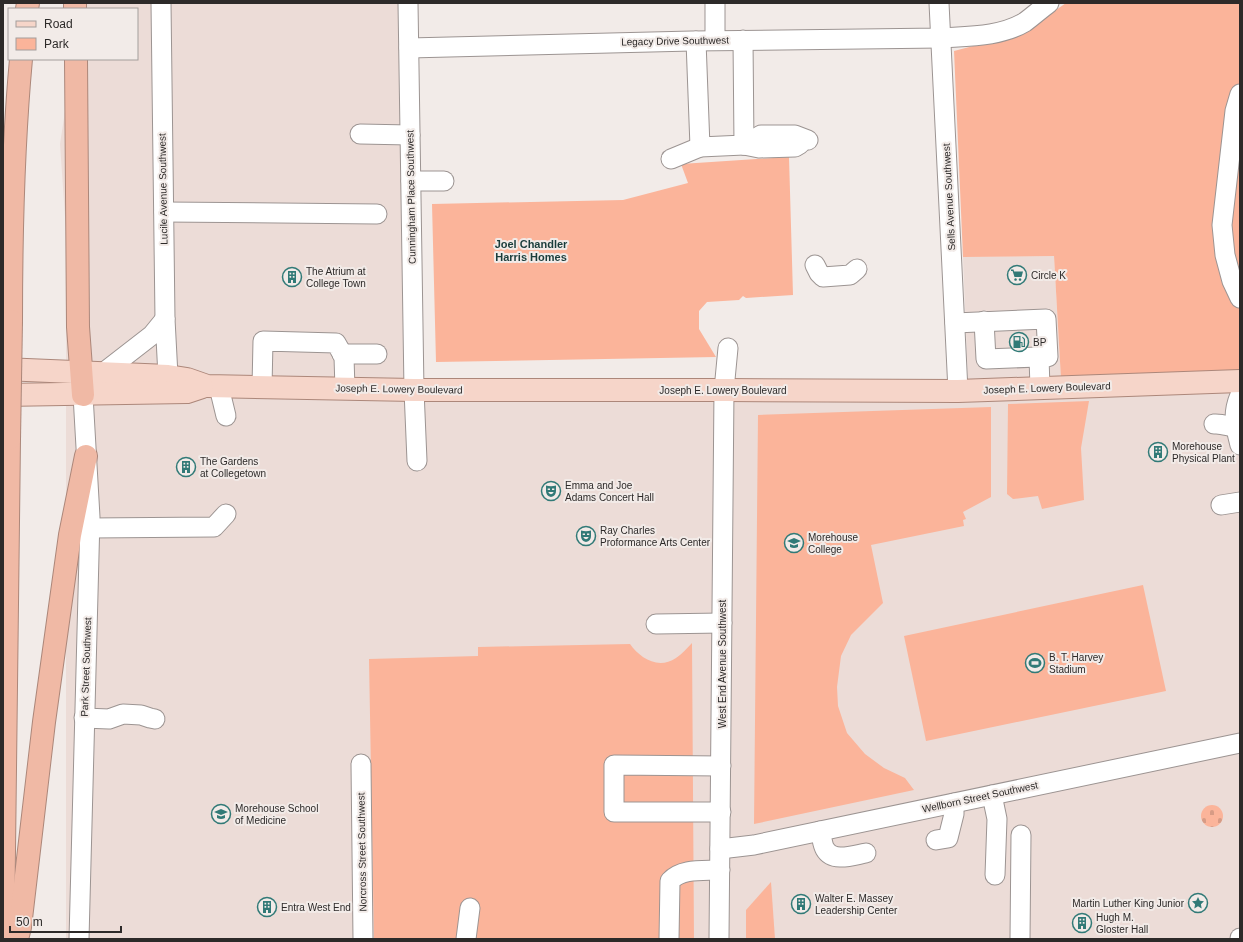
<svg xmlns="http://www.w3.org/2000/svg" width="1243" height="942" font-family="Helvetica,sans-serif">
<defs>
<pattern id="cemetery-stones" width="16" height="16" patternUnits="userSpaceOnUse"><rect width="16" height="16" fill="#fbb49a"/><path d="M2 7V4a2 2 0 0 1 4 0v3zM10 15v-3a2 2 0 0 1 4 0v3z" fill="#d79b85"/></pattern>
</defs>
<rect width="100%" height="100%" fill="#f2ebe8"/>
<g fill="#ecdcd7">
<path d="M81 3H416V384L1240 385V939H66V231L60 144 73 59H137V9H80Z"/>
<path d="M1054 256 1061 379 968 380 963 257Z"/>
</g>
<g fill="#fbb49a">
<path d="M1066 3H1240V379H1061L1054 256 963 257 954 51 1023 33Z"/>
<path d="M789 157 793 295 746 298 743 296 739 300 707 302 699 311V329L716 357 436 362 432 204 623 200 688 183 681 164Z"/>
<path d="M1089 401 1081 448 1084 500 1042 509 1038 496 1013 499 1007 494 1008 404Z"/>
<path d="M991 407V497L963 512 966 519 963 520 964 526 871 545 883 603 851 635 841 656 837 687 838 706 847 733 865 754 884 768 905 778 914 790 754 824 758 415Z"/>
<path d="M1143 585 1166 691 926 741 904 636Z"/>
<path d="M692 643 694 939H374L369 659 478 656V647L630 644C640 658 658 670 676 658 682 654 687 648 692 643Z"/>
<path d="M771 882 775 939H746V910Z"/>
</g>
<circle fill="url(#cemetery-stones)" cx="1212" cy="816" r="11"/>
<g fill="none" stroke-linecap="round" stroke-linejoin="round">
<defs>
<g id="minor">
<path d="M161 3 165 319 168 376"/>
<path d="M408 3 414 390 417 461"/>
<path d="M715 3V40"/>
<path d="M939 3 958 391"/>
<path d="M696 41 700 147 744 145 743 40"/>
<path d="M409 48 692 41 940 38C968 36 1000 37 1025 22 1033 16 1041 9 1049 3"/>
<path d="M1240 94 1235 111 1222 225 1225 255 1232 281 1240 298"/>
<path d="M360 134 410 135"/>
<path d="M744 145 761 135H795L808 140"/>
<path d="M744 145 759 148 795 147 800 144"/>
<path d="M671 159 700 147"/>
<path d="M411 181H444"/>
<path d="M164 212 377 214"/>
<path d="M815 265 819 273 823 277 850 275 857 269"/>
<path d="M984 321 986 359 1039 357"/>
<path d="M955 323 1046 319 1048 357H1039L1040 388"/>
<path d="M342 354H377"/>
<path d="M219 387 226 416"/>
<path d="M262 387 263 341 336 343 344 357 345 389"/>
<path d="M1240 395C1232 414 1235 426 1240 445"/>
<path d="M1214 424C1223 423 1231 428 1240 428"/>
<path d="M1221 505 1240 502"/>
<path d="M90 528 214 527 226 514"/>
<path d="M656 624 722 623"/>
<path d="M84 718 109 719 123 714 141 715 150 718 155 719"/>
<path d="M361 764 363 939"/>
<path d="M992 795 997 819 995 875"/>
<path d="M721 812H614V765L721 766"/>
<path d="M820 831C822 836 822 844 825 849 833 863 854 855 866 853"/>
<path d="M936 840 948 838 954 814V803"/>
<path d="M720 849 754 845 1240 743"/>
<path d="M79 939 90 517 83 395 103 373 152 335 165 319"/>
<path d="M466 939 470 908"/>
<path d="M669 939 670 881C682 868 703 871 720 870"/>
<path d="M719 939 724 390 728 348"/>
<path d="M1020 939 1021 835"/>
<path d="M1240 939V938"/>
</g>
<g id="major">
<path d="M3 369 168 376 187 379 207 386 414 390H724L958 391 1240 381"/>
<path d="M3 395 187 392 202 387"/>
</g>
<g id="highway">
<path d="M75 3V9"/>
<path d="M27 9 28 3"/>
<path d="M76 59 78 327 83 395"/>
<path d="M11 321C11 233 13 146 21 59"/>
<path d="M3 933 9 439"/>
<path d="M17 939 20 927 44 722 70 535 86 456"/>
</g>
</defs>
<use href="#minor" stroke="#9c9492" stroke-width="21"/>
<use href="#major" stroke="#ac877a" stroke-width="24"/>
<use href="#highway" stroke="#ac877a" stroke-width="24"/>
<use href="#minor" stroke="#fff" stroke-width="19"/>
<use href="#major" stroke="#f6d5c9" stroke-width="22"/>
<use href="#highway" stroke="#f0b9a5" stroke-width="22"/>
<defs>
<path id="highway-bridge" d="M9 439 11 321"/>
</defs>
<use href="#highway-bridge" stroke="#ac877a" stroke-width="24" stroke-linecap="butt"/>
<use href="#highway-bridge" stroke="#f0b9a5" stroke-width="22"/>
</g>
<defs>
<symbol id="supermarket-ring" viewBox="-11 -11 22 22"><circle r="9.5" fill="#f2ebe8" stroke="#317a77" stroke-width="1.5"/><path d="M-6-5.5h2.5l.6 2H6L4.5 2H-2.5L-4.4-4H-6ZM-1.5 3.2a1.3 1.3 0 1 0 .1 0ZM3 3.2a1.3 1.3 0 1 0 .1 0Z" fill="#317a77"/></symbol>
<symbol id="building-ring" viewBox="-11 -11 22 22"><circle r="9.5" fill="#f2ebe8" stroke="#317a77" stroke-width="1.5"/><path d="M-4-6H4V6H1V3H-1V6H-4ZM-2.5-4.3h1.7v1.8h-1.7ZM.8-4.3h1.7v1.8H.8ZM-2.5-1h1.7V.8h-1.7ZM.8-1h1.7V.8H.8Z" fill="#317a77"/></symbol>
<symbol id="fuel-ring" viewBox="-11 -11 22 22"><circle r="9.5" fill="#f2ebe8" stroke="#317a77" stroke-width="1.5"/><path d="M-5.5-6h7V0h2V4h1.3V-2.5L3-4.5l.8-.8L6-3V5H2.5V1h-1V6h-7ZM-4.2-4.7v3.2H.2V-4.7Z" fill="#317a77"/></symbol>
<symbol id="theatre-ring" viewBox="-11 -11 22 22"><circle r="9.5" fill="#f2ebe8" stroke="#317a77" stroke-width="1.5"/><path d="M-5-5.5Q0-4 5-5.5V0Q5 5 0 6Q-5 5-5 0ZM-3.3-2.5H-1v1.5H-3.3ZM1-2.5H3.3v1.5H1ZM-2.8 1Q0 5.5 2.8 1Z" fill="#317a77"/></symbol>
<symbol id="university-ring" viewBox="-11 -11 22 22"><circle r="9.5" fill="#f2ebe8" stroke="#317a77" stroke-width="1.5"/><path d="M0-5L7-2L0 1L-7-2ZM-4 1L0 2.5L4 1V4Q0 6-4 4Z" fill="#317a77"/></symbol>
<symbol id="stadium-ring" viewBox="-11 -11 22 22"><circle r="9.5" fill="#f2ebe8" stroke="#317a77" stroke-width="1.5"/><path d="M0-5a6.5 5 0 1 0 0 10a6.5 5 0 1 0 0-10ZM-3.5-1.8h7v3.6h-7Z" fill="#317a77"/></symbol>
<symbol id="sight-ring" viewBox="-11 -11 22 22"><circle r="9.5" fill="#f2ebe8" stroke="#317a77" stroke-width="1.5"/><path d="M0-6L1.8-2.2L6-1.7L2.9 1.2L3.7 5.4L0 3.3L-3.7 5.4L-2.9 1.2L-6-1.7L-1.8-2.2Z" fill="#317a77"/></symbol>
</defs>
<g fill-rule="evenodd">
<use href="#supermarket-ring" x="1006" y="264" width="22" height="22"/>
<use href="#building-ring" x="281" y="266" width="22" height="22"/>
<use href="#fuel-ring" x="1008" y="331" width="22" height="22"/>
<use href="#building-ring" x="1147" y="441" width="22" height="22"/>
<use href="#building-ring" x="175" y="456" width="22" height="22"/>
<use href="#theatre-ring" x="540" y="480" width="22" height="22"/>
<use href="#theatre-ring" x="575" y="525" width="22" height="22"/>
<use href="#university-ring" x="783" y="532" width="22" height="22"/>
<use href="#stadium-ring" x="1024" y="652" width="22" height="22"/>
<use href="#university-ring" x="210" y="803" width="22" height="22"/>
<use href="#sight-ring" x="1187" y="892" width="22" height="22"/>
<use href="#building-ring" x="790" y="893" width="22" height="22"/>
<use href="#building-ring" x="256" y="896" width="22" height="22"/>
<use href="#building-ring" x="1071" y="912" width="22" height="22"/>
</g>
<g text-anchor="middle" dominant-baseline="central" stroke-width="4" stroke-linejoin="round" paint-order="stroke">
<g font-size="10" fill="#2d2a29" stroke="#f2ebe8">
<text transform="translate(675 41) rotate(-1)">Legacy Drive Southwest</text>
<text transform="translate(163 189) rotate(-91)">Lucile Avenue Southwest</text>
<text transform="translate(411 197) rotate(-91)">Cunningham Place Southwest</text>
<text transform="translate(949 197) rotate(-93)">Sells Avenue Southwest</text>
<text transform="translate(1047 388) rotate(-2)">Joseph E. Lowery Boulevard</text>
<text transform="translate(399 389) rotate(1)">Joseph E. Lowery Boulevard</text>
<text x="723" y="390">Joseph E. Lowery Boulevard</text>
<text transform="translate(722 664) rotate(-90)">West End Avenue Southwest</text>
<text transform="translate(86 667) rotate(-88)">Park Street Southwest</text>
<text transform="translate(980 797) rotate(-12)">Wellborn Street Southwest</text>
<text transform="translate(362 852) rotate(-91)">Norcross Street Southwest</text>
</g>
<g font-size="10" fill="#2d2a29" stroke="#f2ebe8" text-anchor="start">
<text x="306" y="271">The Atrium at<tspan x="306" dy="12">College Town</tspan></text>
<text x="1031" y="275">Circle K</text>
<text x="1033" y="342">BP</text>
<text x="1172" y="446">Morehouse<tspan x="1172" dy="12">Physical Plant</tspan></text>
<text x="200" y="461">The Gardens<tspan x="200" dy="12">at Collegetown</tspan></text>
<text x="565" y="485">Emma and Joe<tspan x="565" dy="12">Adams Concert Hall</tspan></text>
<text x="600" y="530">Ray Charles<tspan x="600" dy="12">Proformance Arts Center</tspan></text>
<text x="808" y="537">Morehouse<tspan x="808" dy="12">College</tspan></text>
<text x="1049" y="657">B. T. Harvey<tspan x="1049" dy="12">Stadium</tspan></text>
<text x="235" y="808">Morehouse School<tspan x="235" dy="12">of Medicine</tspan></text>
<text x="815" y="898">Walter E. Massey<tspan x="815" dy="12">Leadership Center</tspan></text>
<text x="1184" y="903" text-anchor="end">Martin Luther King Junior</text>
<text x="281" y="907">Entra West End</text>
<text x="1096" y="917">Hugh M.<tspan x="1096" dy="12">Gloster Hall</tspan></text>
</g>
<g font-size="11" font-weight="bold" fill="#1a3d3b" stroke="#f2ebe8">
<text x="531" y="244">Joel Chandler<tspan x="531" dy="13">Harris Homes</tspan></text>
</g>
</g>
<rect width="1243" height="942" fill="none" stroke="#2d2a29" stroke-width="8"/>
<rect x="8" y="8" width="130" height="52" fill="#f2ebe8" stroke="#a39e9c"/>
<rect x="16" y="21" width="20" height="6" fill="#f6d5c9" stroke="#a39e9c"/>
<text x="44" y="28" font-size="12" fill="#2d2a29">Road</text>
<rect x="16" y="38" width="20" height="12" fill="#fbb49a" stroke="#a39e9c"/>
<text x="44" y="48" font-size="12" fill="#2d2a29">Park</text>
<path d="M10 926v6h111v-6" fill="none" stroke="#2d2a29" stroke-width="2"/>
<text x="16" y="926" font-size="12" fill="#2d2a29" stroke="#f2ebe8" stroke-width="3" paint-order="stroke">50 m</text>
</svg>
